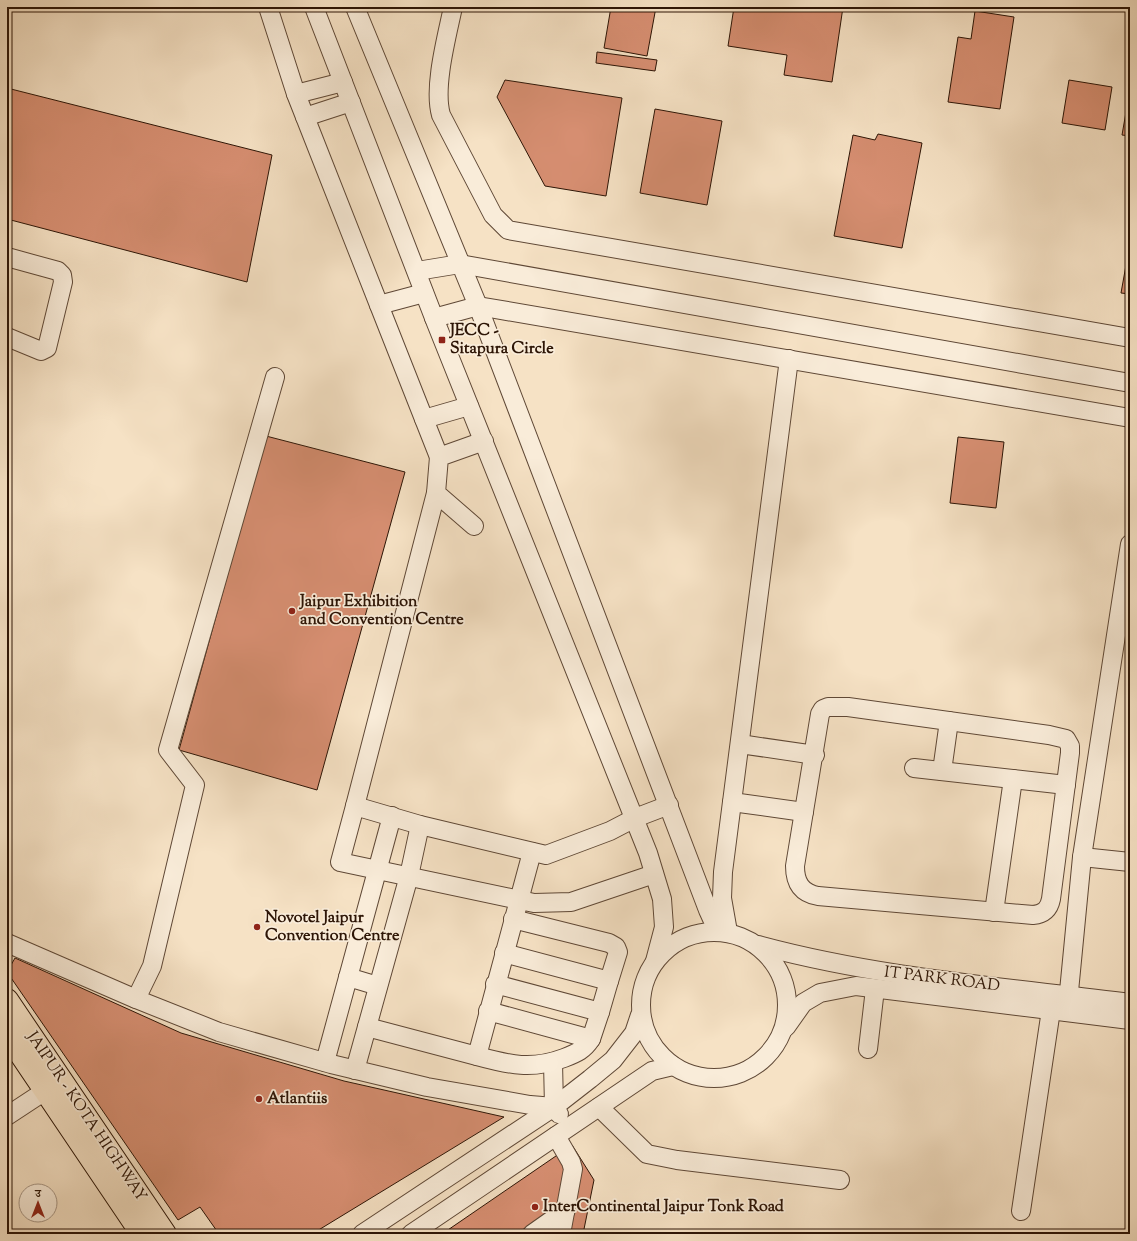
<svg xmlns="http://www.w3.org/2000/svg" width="1137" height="1241" font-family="'Sorts Mill Goudy','Noto Serif Devanagari',serif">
<rect width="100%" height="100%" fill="#f6e2c5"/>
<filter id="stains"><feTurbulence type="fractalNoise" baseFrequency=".005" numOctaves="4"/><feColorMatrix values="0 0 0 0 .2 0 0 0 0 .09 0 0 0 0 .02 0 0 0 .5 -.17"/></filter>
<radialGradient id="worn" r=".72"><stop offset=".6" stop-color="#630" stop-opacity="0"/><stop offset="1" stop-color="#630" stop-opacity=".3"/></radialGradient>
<g fill="#d68e71" stroke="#2d1506">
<path d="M611 7H656L647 56 604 48Z"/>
<path d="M734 7H843L832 82 784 75 787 55 728 46Z"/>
<path d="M975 11 1014 17 1000 109 948 102 958 37 971 39Z"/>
<path d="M597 52 657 60 655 71 596 63Z"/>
<path d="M505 80 622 98 606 196 545 186 497 97Z"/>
<path d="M1069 80 1112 87 1105 130 1062 123Z"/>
<path d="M7 88 272 155 247 282 7 219Z"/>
<path d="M1130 89V136L1122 135Z"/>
<path d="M655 109 722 121 707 205 640 193Z"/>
<path d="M878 134 922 143 902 248 834 236 853 135 875 140Z"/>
<path d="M1130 243V294L1121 293Z"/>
<path d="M266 436 405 472 317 790 179 750Z"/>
<path d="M958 437 1004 442 996 508 950 503Z"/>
<path d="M15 958 181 1033 344 1081 504 1117 312 1234H219L200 1207 178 1220 7 972Z"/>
<path d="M572 1145 594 1180 583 1234H442Z"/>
</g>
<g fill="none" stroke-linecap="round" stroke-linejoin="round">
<defs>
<g id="minor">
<path d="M268 7 296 94"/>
<path d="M314 7 436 323 648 853 662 899 664 927 655 961"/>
<path d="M355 7 478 306 708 910 718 932"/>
<path d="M453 7C447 36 433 87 441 115L493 215 508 230 1130 338"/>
<path d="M343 82 296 94 379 305 424 293"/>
<path d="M305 117 351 102"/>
<path d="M7 257 58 271 62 275 63 282 47 348 41 351 7 337"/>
<path d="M417 271 460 264 1130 383"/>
<path d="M379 305 439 457"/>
<path d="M434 318 478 306 1130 418"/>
<path d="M424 419 469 406"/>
<path d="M436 493 355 806 420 825 546 855 610 831 635 818 669 805"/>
<path d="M474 526 436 493 439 457 484 441"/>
<path d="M828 707H848L1049 735 1066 739 1070 746V753L1051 899C1049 909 1044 914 1033 915L818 896C801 893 795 882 795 866L820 714 823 709Z"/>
<path d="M740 744 815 755"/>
<path d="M914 768 1066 785"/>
<path d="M942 771 949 721"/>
<path d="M732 802 804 812"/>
<path d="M355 806 340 862 534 903 571 902 654 874"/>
<path d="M1082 857 1130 862"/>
<path d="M994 912 1013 779"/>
<path d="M513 919 609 943 616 947 618 952 609 981"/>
<circle cx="714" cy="1005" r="73"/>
<path d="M728 932 722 898 723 872 789 359"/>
<path d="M7 943 136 999 219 1032 331 1064 427 1087 530 1105 554 1107"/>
<path d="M758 945C880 978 1005 987 1130 1003"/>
<path d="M504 953 609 981 600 1012"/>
<path d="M348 977 378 986"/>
<path d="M495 984 600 1012 591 1039"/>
<path d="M136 999 152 966 195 785 168 750 275 377"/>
<path d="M1067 1012 1082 857 1130 544"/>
<path d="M367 1027 477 1056 532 852"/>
<path d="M786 1027 803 1003 820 993 856 986 1130 1020"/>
<path d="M868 1049 875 989"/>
<path d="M477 1056C510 1065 532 1070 564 1058 577 1053 584 1050 591 1039L488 1011"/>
<path d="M325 1062 392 816"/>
<path d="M553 1062 554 1107 559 1114"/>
<path d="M355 1070 409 876 420 825"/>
<path d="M599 1107 647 1154 677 1160 840 1180"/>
<path d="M7 1116 45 1091"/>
<path d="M556 1136 571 1162 573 1169 561 1234"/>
<path d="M1021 1211 1051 1010"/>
<path d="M362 1234 554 1107 590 1079 613 1060 634 1033 640 1015"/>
<path d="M411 1234 652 1071 673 1066"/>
<path d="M532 1234 566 1210"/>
</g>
<g id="highway">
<path d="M7 1000 165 1234"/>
<path d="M7 1034 142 1234"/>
</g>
</defs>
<use href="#minor" stroke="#5f4836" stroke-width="20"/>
<use href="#highway" stroke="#2d1506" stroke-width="24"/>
<use href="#minor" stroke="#f9ecd9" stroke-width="18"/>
<use href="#highway" stroke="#f6e2c5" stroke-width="22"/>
</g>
<g fill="#8f2418" stroke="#f9ecd9" stroke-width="1.5">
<rect x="438" y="336" width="8" height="8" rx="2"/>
<circle cx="292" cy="611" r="4"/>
<circle cx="257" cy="927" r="4"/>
<circle cx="259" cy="1099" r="4"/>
<circle cx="535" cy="1207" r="4"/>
</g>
<g text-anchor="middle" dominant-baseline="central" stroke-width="3.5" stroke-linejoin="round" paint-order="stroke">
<g font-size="16" font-weight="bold" fill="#2d1506" stroke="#f9ecd9" text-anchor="start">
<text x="450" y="331">JECC -<tspan x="450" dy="18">Sitapura Circle</tspan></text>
<text x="300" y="602">Jaipur Exhibition<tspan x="300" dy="18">and Convention Centre</tspan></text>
<text x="265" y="918">Novotel Jaipur<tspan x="265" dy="18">Convention Centre</tspan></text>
<text x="267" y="1099">Atlantiis</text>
<text x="543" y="1207">InterContinental Jaipur Tonk Road</text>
</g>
<g font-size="16" fill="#2d1506" stroke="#f9ecd9">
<text transform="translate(942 980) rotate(7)">IT PARK ROAD</text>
<text transform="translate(86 1117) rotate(56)">JAIPUR - KOTA HIGHWAY</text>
</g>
</g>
<rect width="1137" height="1241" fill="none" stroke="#f6e2c5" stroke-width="24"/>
<rect x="8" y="8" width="1121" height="1225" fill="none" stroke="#2d1506" stroke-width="2"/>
<rect x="12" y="12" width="1113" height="1217" fill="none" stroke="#2d1506"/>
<g transform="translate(38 1203)"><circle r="19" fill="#f9ecd9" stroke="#a79685"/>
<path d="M0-3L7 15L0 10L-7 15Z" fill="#8f2418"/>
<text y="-6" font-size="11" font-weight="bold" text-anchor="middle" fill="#2d1506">उ</text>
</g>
<rect width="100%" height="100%" filter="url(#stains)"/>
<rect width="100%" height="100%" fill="url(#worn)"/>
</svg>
